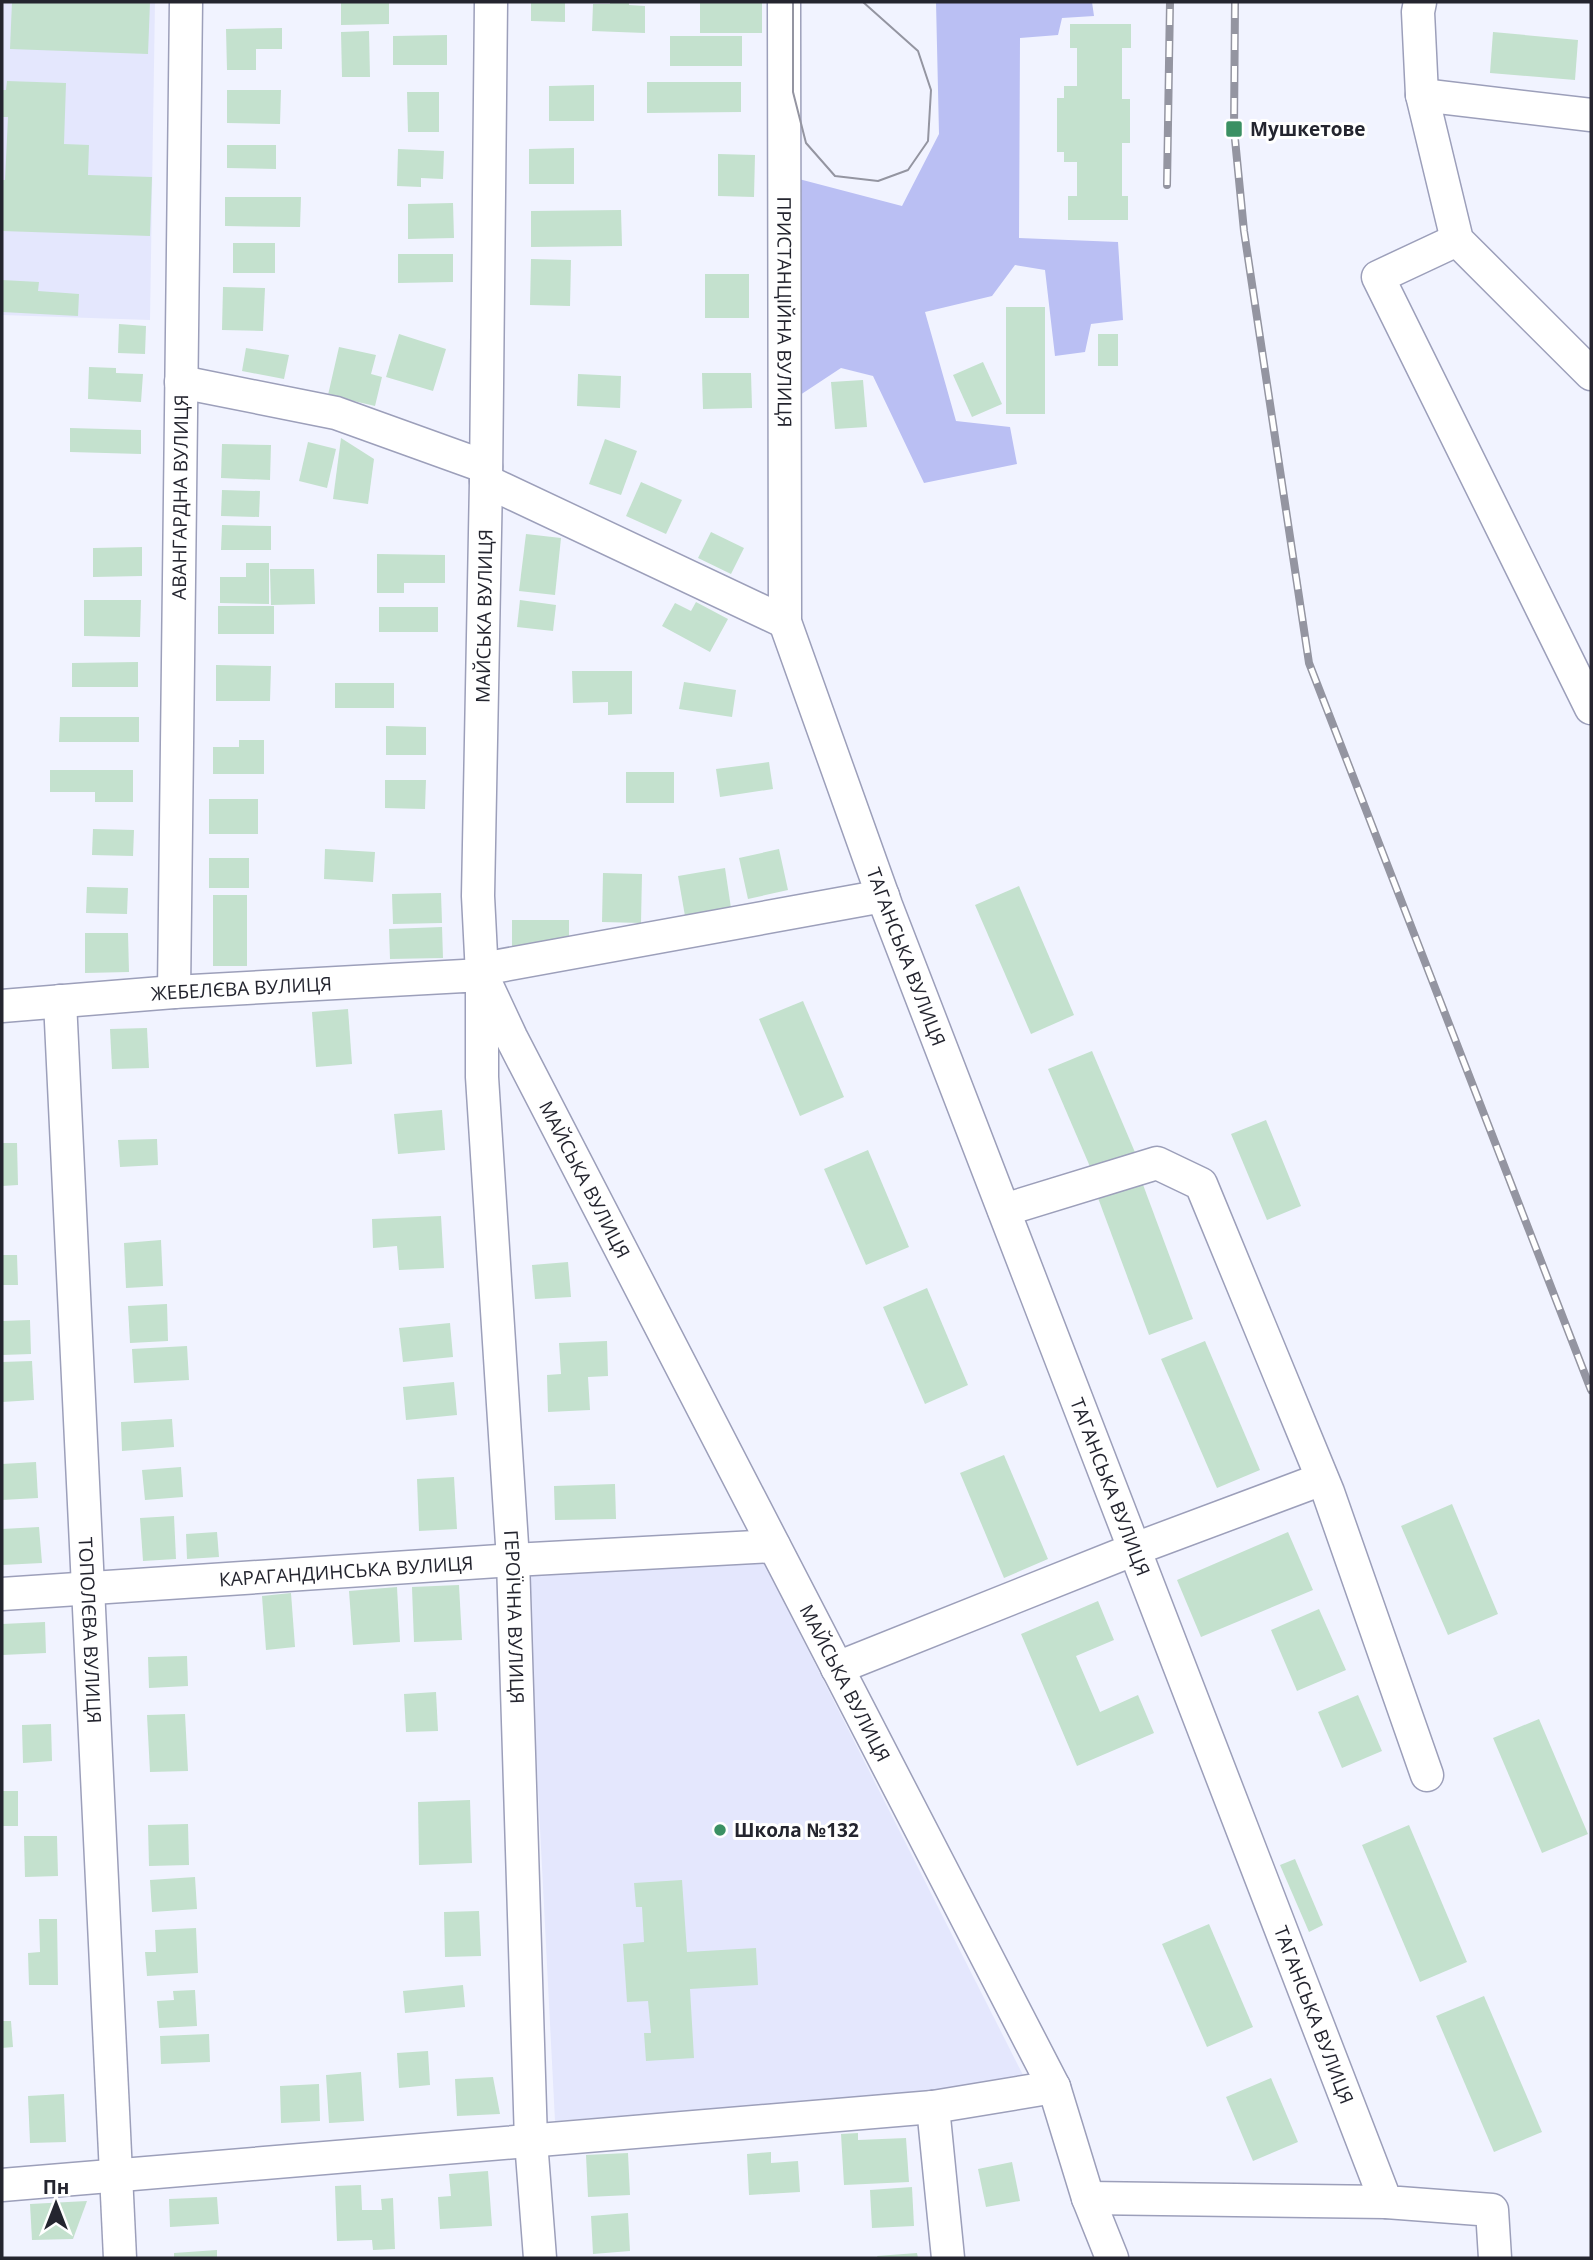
<svg xmlns="http://www.w3.org/2000/svg" width="1593" height="2260" font-family="'Open Sans',sans-serif">
<rect width="100%" height="100%" fill="#f1f3ff"/>
<g fill="#e4e7fd">
<path d="M2 2H155L150 320 2 315Z"/>
<path d="M762 1559 1028 2085 555 2121 527 1574Z"/>
</g>
<path fill="#babff3" d="M936 2H1092L1094 16 1062 18 1058 35 1020 38 1019 238 1118 242 1123 320 1091 324 1085 352 1055 356 1045 270 1015 265 992 296 925 312 956 421 1010 427 1017 464 924 483 873 376 841 368 794 399 795 178 902 206 939 134Z"/>
<g fill="#c4e1ce">
<path d="M12 2H150L148 54 10 49Z"/>
<path d="M341 2H389V24L341 25Z"/>
<path d="M531 2H565V22L531 21Z"/>
<path d="M610 2H629V5L645 6V33L592 31 593 4H610Z"/>
<rect x="700" y="2" width="62" height="31"/>
<path d="M1070 24H1131V48H1122V99H1130V143H1122V196H1128V220H1068V196H1077V162H1064V152H1057V98H1064V86H1077V48H1070Z"/>
<path d="M282 28V49H256V70H227L226 29Z"/>
<path d="M369 31 370 77H342L341 32Z"/>
<path d="M1493 32 1578 40 1575 80 1490 73Z"/>
<path d="M447 35V65H393V36Z"/>
<rect x="670" y="36" width="72" height="30"/>
<path d="M7 81 66 83 64 144 89 145 88 175 152 177 150 236 2 231V180H5L8 117H2V90H6Z"/>
<path d="M647 82H741V112L647 113Z"/>
<path d="M594 85V121H549V86Z"/>
<path d="M227 90H281L280 124 227 123Z"/>
<path d="M407 92H439V132H408Z"/>
<path d="M227 145H276V169L227 168Z"/>
<path d="M574 148V184H529V149Z"/>
<path d="M398 149 444 151 443 179 421 178V187L397 186Z"/>
<path d="M718 154 755 155 754 197 718 196Z"/>
<path d="M225 197H301L300 227 225 226Z"/>
<path d="M453 203 454 238 408 239V204Z"/>
<path d="M621 210 622 246 531 247V211Z"/>
<rect x="233" y="243" width="42" height="30"/>
<path d="M398 254H453V282L398 283Z"/>
<path d="M531 259 571 260 570 306 530 305Z"/>
<rect x="705" y="274" width="44" height="44"/>
<path d="M2 280 39 282 38 291 79 294 78 316 2 312Z"/>
<path d="M223 287 265 288 263 331 222 330Z"/>
<rect x="1006" y="307" width="39" height="107"/>
<path d="M119 324 146 326 145 354 118 353Z"/>
<path d="M399 334 446 349 433 391 386 377Z"/>
<rect x="1098" y="334" width="20" height="32"/>
<path d="M339 347 376 355 371 374 382 377 375 406 328 395Z"/>
<path d="M246 348 289 355 284 379 242 371Z"/>
<path d="M983 362 1002 404 972 417 953 375Z"/>
<path d="M89 367 116 368V373L143 374 141 402 88 399Z"/>
<path d="M702 373H751L752 408 703 409Z"/>
<path d="M578 374 621 376 620 408 577 406Z"/>
<path d="M863 380 867 427 835 429 831 382Z"/>
<path d="M70 428 141 430V454L70 452Z"/>
<path d="M341 438 374 459 368 504 333 499Z"/>
<path d="M605 439 637 451 621 495 589 484Z"/>
<path d="M308 442 336 449 327 488 299 481Z"/>
<path d="M222 444 271 445 270 480 221 478Z"/>
<path d="M641 482 682 500 666 534 626 516Z"/>
<path d="M222 490 260 491 259 517 221 516Z"/>
<path d="M222 525 271 526V550H221Z"/>
<path d="M711 532 744 548 731 574 698 558Z"/>
<path d="M526 534 561 538 555 595 519 591Z"/>
<path d="M142 547V576L93 577V548Z"/>
<path d="M377 554 445 555V583H404V593H377Z"/>
<path d="M246 563H269V604L220 603V577H246Z"/>
<path d="M270 569H314L315 604 271 605Z"/>
<path d="M84 600H141L140 637 84 636Z"/>
<path d="M520 600 556 605 553 631 517 627Z"/>
<path d="M696 602 728 619 710 652 662 626 675 603 691 611Z"/>
<rect x="218" y="606" width="56" height="28"/>
<rect x="379" y="607" width="59" height="25"/>
<path d="M138 662V687H72V663Z"/>
<path d="M216 665 271 666 270 701H216Z"/>
<path d="M572 671H632V714L608 715V702L573 703Z"/>
<path d="M684 682 736 690 732 717 679 709Z"/>
<rect x="335" y="683" width="59" height="25"/>
<path d="M60 717H139V742H59Z"/>
<path d="M386 726 426 727V755H386Z"/>
<path d="M239 740H264V774H213V747H239Z"/>
<path d="M769 762 773 789 720 797 716 769Z"/>
<path d="M50 770H133V802H95V792H50Z"/>
<rect x="626" y="772" width="48" height="31"/>
<path d="M385 780H426L425 809 385 808Z"/>
<rect x="209" y="799" width="49" height="35"/>
<path d="M93 829 134 830 133 856 92 855Z"/>
<path d="M325 849 375 852 373 882 324 879Z"/>
<path d="M779 849 788 890 748 899 739 858Z"/>
<rect x="209" y="858" width="40" height="30"/>
<path d="M725 868 731 908 685 916 678 876Z"/>
<path d="M603 873 642 874 641 923 602 922Z"/>
<path d="M1019 886 1074 1015 1031 1034 975 905Z"/>
<path d="M87 887 128 888 127 914 86 913Z"/>
<path d="M441 893 442 923 393 924 392 894Z"/>
<rect x="213" y="895" width="34" height="71"/>
<rect x="512" y="920" width="57" height="30"/>
<path d="M442 927 443 958 390 959 389 929Z"/>
<path d="M85 933H128L129 972 85 973Z"/>
<path d="M803 1001 844 1097 800 1116 759 1019Z"/>
<path d="M348 1009 352 1064 316 1067 312 1012Z"/>
<path d="M147 1028 149 1068 112 1069 110 1029Z"/>
<path d="M1092 1051 1137 1157 1094 1176 1048 1069Z"/>
<path d="M442 1110 445 1150 398 1154 394 1114Z"/>
<path d="M1266 1120 1301 1206 1267 1220 1231 1134Z"/>
<path d="M157 1139 158 1165 120 1167 118 1140Z"/>
<path d="M2 1143H17L18 1185 2 1186Z"/>
<path d="M868 1150 909 1247 866 1265 824 1169Z"/>
<path d="M1142 1182 1193 1319 1149 1335 1098 1198Z"/>
<path d="M441 1216 444 1268 399 1270 397 1246 373 1248 372 1219Z"/>
<path d="M161 1240 163 1286 126 1288 124 1243Z"/>
<path d="M2 1255H17L18 1285H2Z"/>
<path d="M568 1262 571 1297 535 1299 532 1265Z"/>
<path d="M927 1288 968 1385 925 1404 883 1307Z"/>
<path d="M167 1304 168 1341 130 1343 128 1306Z"/>
<path d="M30 1320 31 1354 2 1355V1321Z"/>
<path d="M450 1323 453 1357 403 1362 399 1328Z"/>
<path d="M607 1341 608 1376 588 1377 590 1410 548 1412 547 1375 561 1374 559 1343Z"/>
<path d="M1205 1341 1260 1470 1217 1488 1161 1359Z"/>
<path d="M187 1346 189 1380 134 1383 132 1349Z"/>
<path d="M32 1361 34 1400 2 1402V1362Z"/>
<path d="M454 1382 457 1415 406 1420 403 1387Z"/>
<path d="M172 1419 174 1447 122 1451 121 1422Z"/>
<path d="M1004 1455 1048 1559 1004 1578 960 1473Z"/>
<path d="M36 1462 38 1498 2 1500V1464Z"/>
<path d="M181 1467 183 1497 145 1500 142 1470Z"/>
<path d="M454 1477 457 1529 419 1531 417 1479Z"/>
<path d="M615 1484 616 1519 555 1520 554 1486Z"/>
<path d="M1452 1504 1498 1614 1448 1635 1401 1526Z"/>
<path d="M174 1516 176 1559 143 1561 140 1518Z"/>
<path d="M39 1527 42 1563 2 1565V1529Z"/>
<path d="M217 1532 219 1557 187 1559 186 1534Z"/>
<path d="M1288 1532 1313 1590 1201 1637 1177 1580Z"/>
<path d="M459 1585 462 1640 414 1642 412 1587Z"/>
<path d="M397 1587 400 1642 353 1645 349 1591Z"/>
<path d="M291 1593 295 1647 266 1650 262 1596Z"/>
<path d="M1098 1601 1114 1640 1076 1656 1100 1712 1138 1695 1154 1733 1077 1766 1021 1634Z"/>
<path d="M1319 1609 1346 1670 1297 1691 1271 1630Z"/>
<path d="M45 1622 46 1653 2 1655V1624Z"/>
<path d="M187 1656 188 1686 149 1688 148 1657Z"/>
<path d="M436 1692 438 1731 406 1732 404 1694Z"/>
<path d="M1358 1695 1382 1751 1342 1768 1318 1712Z"/>
<path d="M185 1714 188 1771 150 1772 147 1715Z"/>
<path d="M1539 1719 1588 1834 1542 1853 1493 1738Z"/>
<path d="M51 1724 52 1761 23 1763 22 1725Z"/>
<rect x="2" y="1791" width="16" height="35"/>
<path d="M470 1800 472 1863 419 1865 418 1802Z"/>
<path d="M188 1824 189 1865 149 1866 148 1825Z"/>
<path d="M1409 1825 1467 1962 1420 1982 1362 1845Z"/>
<path d="M24 1836H57L58 1876 25 1877Z"/>
<path d="M1295 1859 1323 1925 1309 1932 1280 1865Z"/>
<path d="M195 1877 197 1909 152 1912 150 1880Z"/>
<path d="M682 1880 687 1952 756 1948 758 1985 690 1989 694 2058 646 2061 644 2033H651L648 2001 627 2002 623 1944 644 1942 642 1907H636L634 1883Z"/>
<path d="M479 1911 481 1956 445 1957 444 1912Z"/>
<path d="M39 1919H57L58 1985H29L28 1953 40 1952Z"/>
<path d="M1209 1924 1253 2027 1207 2047 1162 1944Z"/>
<path d="M196 1928 198 1973 147 1976 145 1952H156L155 1930Z"/>
<path d="M463 1985 465 2007 405 2013 403 1991Z"/>
<path d="M195 1990 197 2026 159 2028 157 2001 174 2000 173 1991Z"/>
<path d="M1484 1996 1542 2132 1494 2152 1436 2016Z"/>
<path d="M2 2021H11L13 2047 2 2048Z"/>
<path d="M209 2034 210 2062 161 2064 160 2036Z"/>
<path d="M428 2051 430 2085 399 2088 397 2053Z"/>
<path d="M361 2072 364 2121 329 2123 326 2075Z"/>
<path d="M493 2077 500 2114 457 2116 455 2079Z"/>
<path d="M1271 2078 1298 2142 1253 2161 1226 2097Z"/>
<path d="M319 2084 320 2121 281 2123 280 2086Z"/>
<path d="M64 2094 66 2142 30 2143 28 2096Z"/>
<path d="M858 2133V2140L906 2138 909 2182 844 2185 841 2134Z"/>
<path d="M771 2152V2163L798 2161 800 2192 749 2195 747 2154Z"/>
<path d="M628 2153 630 2195 588 2197 586 2155Z"/>
<path d="M1012 2162 1020 2201 986 2207 978 2169Z"/>
<path d="M488 2171 492 2226 440 2229 438 2197 451 2196 449 2174Z"/>
<path d="M361 2185 362 2210H382L381 2199 393 2198 395 2249 373 2250 372 2240 337 2241 335 2186Z"/>
<path d="M912 2187 914 2226 872 2228 870 2190Z"/>
<path d="M217 2197 219 2224 170 2227 169 2199Z"/>
<path d="M87 2201 73 2239 32 2240 30 2204Z"/>
<path d="M628 2213 630 2251 593 2254 591 2216Z"/>
<path d="M217 2250V2258H174V2253Z"/>
<path d="M917 2253 918 2258H878L877 2256Z"/>
</g>
<g fill="none" stroke-linecap="round" stroke-linejoin="round">
<defs>
<g id="minor">
<path id="s1" d="M491 2 486 481 478 896 482 975 511 1037 1054 2087 1088 2198 1112 2258"/>
<path id="s2" d="M784 2 785 622 886 905 1386 2202 1492 2210 1495 2258"/>
<path d="M1420 2 1418 12 1422 95 1457 240 1591 374"/>
<path d="M1422 95 1591 115"/>
<path d="M1457 240 1378 277 1591 708"/>
<path d="M181 382 336 413 486 467"/>
<path d="M486 481 785 622"/>
<path d="M482 969 883 896"/>
<path id="s3" d="M174 992 186 2"/>
<path id="s4" d="M60 1001 120 2258"/>
<path id="s5" d="M2 1006 174 992 482 975V1077L513 1560 531 2141 540 2258"/>
<path d="M1004 1210 1157 1163 1201 1184 1328 1492 1427 1775"/>
<path id="s6" d="M2 1594 513 1560 774 1546"/>
<path d="M837 1668 1135 1549 1322 1479"/>
<path d="M933 2107 948 2258"/>
<path d="M2 2185 933 2107 1054 2087"/>
<path d="M1088 2198 1386 2202"/>
</g>
</defs>
<use href="#minor" stroke="#9c9fba" stroke-width="35"/>
<use href="#minor" stroke="#fff" stroke-width="32"/>
<path stroke="#9495a1" stroke-width="2" d="M793 2V92L806 143 835 176 878 181 908 170 928 141 931 90 918 51 863 2"/>
<defs>
<g id="rail">
<path d="M1235 2 1234 129 1244 231 1309 663 1591 1390"/>
<path d="M1167 185 1170 2"/>
</g>
</defs>
<use href="#rail" stroke="#9495a1" stroke-width="8"/>
<use href="#rail" stroke="#fff" stroke-width="5" stroke-dasharray="16" stroke-linecap="butt"/>
</g>
<g fill="#3b9063" stroke="#fff" stroke-width="2.5">
<rect x="1225" y="120" width="18" height="18" rx="3.5"/>
<circle cx="720" cy="1830" r="7"/>
</g>
<g text-anchor="middle" dominant-baseline="central" stroke-width="6" stroke-linejoin="round" paint-order="stroke">
<g font-size="19" font-weight="bold" fill="#24252f" stroke="#fff" text-anchor="start">
<text x="1250" y="129">Мушкетове</text>
<text x="734" y="1830">Школа №132</text>
</g>
<g font-size="19" fill="#24252f" stroke="#fff">
<text stroke="none"><textPath href="#s2" startOffset="310">ПРИСТАНЦІЙНА ВУЛИЦЯ</textPath></text>
<text stroke="none"><textPath href="#s3" startOffset="495">АВАНГАРДНА ВУЛИЦЯ</textPath></text>
<text transform="translate(484 616) rotate(-89)">МАЙСЬКА ВУЛИЦЯ</text>
<text stroke="none"><textPath href="#s2" startOffset="976">ТАГАНСЬКА ВУЛИЦЯ</textPath></text>
<text stroke="none"><textPath href="#s5" startOffset="240">ЖЕБЕЛЄВА ВУЛИЦЯ</textPath></text>
<text stroke="none"><textPath href="#s1" startOffset="1202">МАЙСЬКА ВУЛИЦЯ</textPath></text>
<text stroke="none"><textPath href="#s2" startOffset="1544">ТАГАНСЬКА ВУЛИЦЯ</textPath></text>
<text stroke="none"><textPath href="#s6" startOffset="345">КАРАГАНДИНСЬКА ВУЛИЦЯ</textPath></text>
<text stroke="none"><textPath href="#s5" startOffset="1124">ГЕРОЇЧНА ВУЛИЦЯ</textPath></text>
<text stroke="none"><textPath href="#s4" startOffset="630">ТОПОЛЄВА ВУЛИЦЯ</textPath></text>
<text stroke="none"><textPath href="#s1" startOffset="1769">МАЙСЬКА ВУЛИЦЯ</textPath></text>
<text stroke="none"><textPath href="#s2" startOffset="2110">ТАГАНСЬКА ВУЛИЦЯ</textPath></text>
</g>
</g>
<rect width="1593" height="2260" fill="none" stroke="#24252f" stroke-width="7"/>
<g transform="translate(56 2204)" stroke="#ffffff" stroke-width="5" paint-order="stroke">
<path d="M0-5L12 26L0 18L-12 26Z" fill="#24252f"/>
<text y="-10" font-size="19" font-weight="bold" text-anchor="middle" fill="#24252f">Пн</text>
</g>
</svg>
